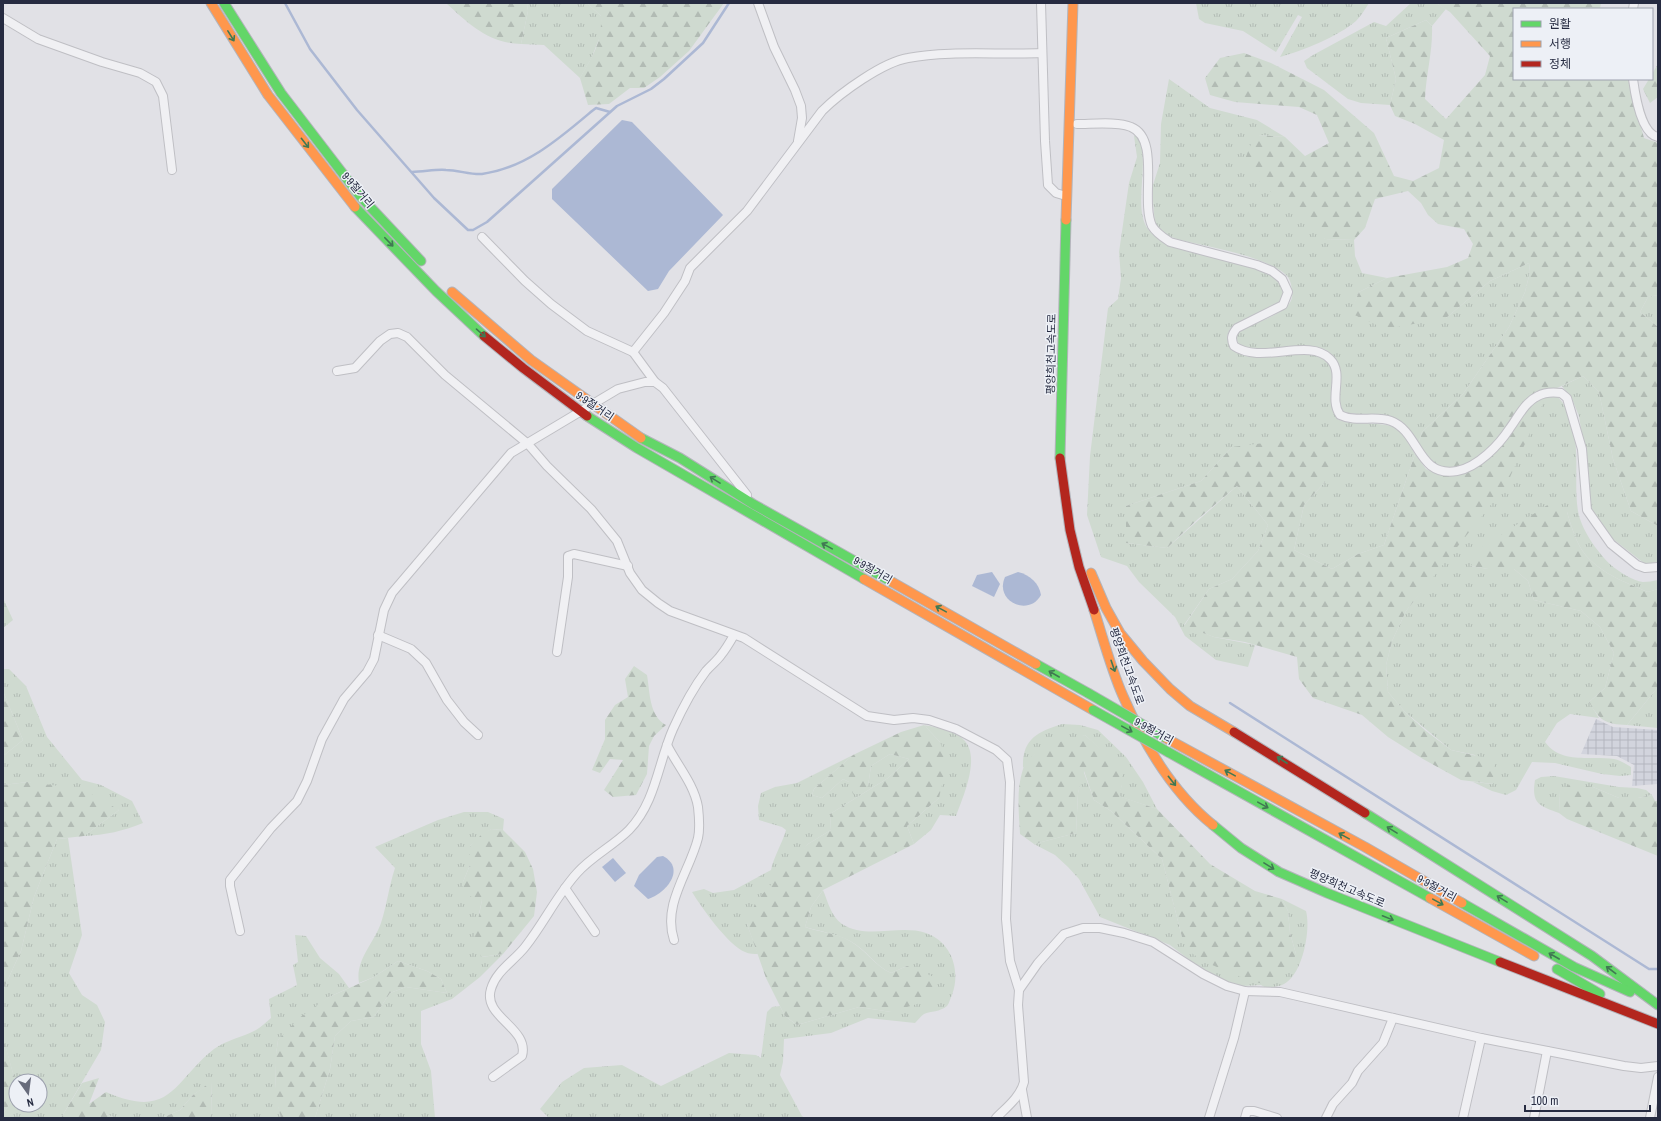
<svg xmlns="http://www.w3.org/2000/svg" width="1661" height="1121" font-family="'Archivo Narrow','Noto Sans KR',sans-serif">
<defs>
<pattern id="industrial-grid" width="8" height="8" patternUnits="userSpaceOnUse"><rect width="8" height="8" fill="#d2d4dd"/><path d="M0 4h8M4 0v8" fill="none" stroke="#b4b6bf"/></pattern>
<pattern id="grass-tufts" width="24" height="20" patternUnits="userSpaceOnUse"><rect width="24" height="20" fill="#cfdad0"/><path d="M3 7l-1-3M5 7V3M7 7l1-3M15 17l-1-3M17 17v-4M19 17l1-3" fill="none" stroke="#b2bbb4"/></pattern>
<pattern id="forest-firs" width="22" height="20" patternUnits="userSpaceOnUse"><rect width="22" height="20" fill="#cfdad0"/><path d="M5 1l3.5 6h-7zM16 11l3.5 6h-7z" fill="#b2bbb4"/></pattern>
</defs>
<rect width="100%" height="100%" fill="#e1e1e6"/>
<path fill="url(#industrial-grid)" d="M1596 719 1613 727 1658 730V784L1632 786 1634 765 1617 756 1581 754Z"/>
<g fill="url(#grass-tufts)">
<path d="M527 3H587L601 16V34L591 59 580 78 544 45 521 44 528 11Z"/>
<path d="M1196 3H1369C1365 9 1361 16 1356 21 1339 36 1302 51 1280 57L1302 17 1298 15 1276 52 1243 31 1205 23 1199 19Z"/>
<path d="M1411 3H1436L1446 9 1432 26 1426 20 1386 38 1396 79 1390 105 1361 103 1348 99 1307 68 1304 61 1313 55 1374 22 1386 26Z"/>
<path d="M1169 79 1210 108 1257 120 1285 137 1258 135 1325 239 1354 240 1355 256 1362 273 1387 278 1359 292 1351 313 1446 318 1490 281 1529 263 1530 272 1525 292 1509 327 1463 394 1422 432 1418 444C1412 436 1407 425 1398 420 1385 413 1360 416 1344 412 1342 409 1339 405 1338 402 1333 383 1347 353 1317 347 1302 345 1234 361 1236 335 1251 321 1275 320 1289 304 1292 300 1293 295 1292 290 1291 283 1290 278 1285 274 1265 256 1204 246 1177 239L1164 234 1155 226 1152 188 1160 163 1161 124Z"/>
<path d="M1138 134C1151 162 1132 207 1148 229 1167 258 1294 261 1284 296 1279 314 1243 316 1231 328 1229 330 1228 334 1227 336 1236 374 1286 348 1311 353 1349 362 1322 395 1336 417 1343 428 1382 419 1397 429 1405 435 1409 445 1415 454L1384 545 1358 554 1332 569 1294 550 1304 505 1325 482 1232 447 1201 481 1126 506V543L1167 548 1237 486 1268 525 1258 551 1232 579 1209 589 1184 625 1214 637 1255 645 1248 667 1216 660 1185 636 1175 617 1139 582 1127 566 1101 557 1087 515 1090 456 1108 308 1118 299 1121 278 1119 252 1129 183 1137 157 1134 136Z"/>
<path d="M1658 295V327L1640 312 1648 297Z"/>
<path d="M1583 376 1599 392 1613 459 1631 511 1658 526V562L1645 564 1613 539 1590 507 1589 481 1579 416 1572 399 1562 386Z"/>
<path d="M1557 396C1586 425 1572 475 1578 511 1581 529 1597 552 1611 565 1618 571 1633 581 1643 582 1648 582 1653 581 1658 580V589L1648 592C1622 581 1589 569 1577 541 1573 532 1570 522 1567 512L1471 566 1488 569H1514L1528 581 1534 600 1581 611 1600 627 1614 653 1605 688 1589 702 1599 718 1570 714 1557 723 1545 742C1562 765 1590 755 1614 759 1620 760 1626 764 1631 767V775L1620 776 1602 774 1555 763 1532 762 1516 790 1506 795 1492 791 1473 782 1493 784 1475 755 1451 750 1405 712 1388 692 1386 665 1392 641 1406 611 1435 573 1546 397Z"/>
<path d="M3 598 13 620 3 628Z"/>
<path d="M3 669H9L26 686 47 737 82 780 101 785 132 801 143 823C124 831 105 835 84 836L119 810 28 782 3 785V756L23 740 3 691Z"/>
<path d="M1658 687V728L1627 725Z"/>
<path d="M1062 724 1080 725 1098 730 1126 757 1143 782 1157 809 1118 796 1122 785 1101 750 1085 735 1034 755 1023 768C1022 740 1036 732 1062 724Z"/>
<path d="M924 725C935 727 956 731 964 740 981 757 963 797 956 816L940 815 931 830 914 844 907 826 939 798 940 742Z"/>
<path d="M890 754 909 759 888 778 830 814 831 830 808 844 747 924 758 954C754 954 749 954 745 952 729 946 701 907 692 892L704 889 713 893 734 890 771 870C774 856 782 844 786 830L782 827 759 820 758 806 761 793 775 787 797 783 853 755 814 789 812 795 822 798 843 779 849 782 868 786 871 766Z"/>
<path d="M1083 770 1094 800 1111 811 1162 859 1182 937 1296 954 1290 933 1288 911 1282 899 1306 911C1311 929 1303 974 1284 984 1279 987 1271 987 1266 988L1261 985 1243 986 1229 983 1204 971 1170 945 1100 917 1079 879 1068 867 1055 855 1034 844 1076 833 1078 793Z"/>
<path d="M1554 776 1619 787 1637 788 1646 790 1652 795 1638 798H1619L1593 787 1560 792 1559 813C1540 806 1531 804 1535 780L1541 777Z"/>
<path d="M464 812H488L504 819 503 830 491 829 470 846V865L463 882 482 900 479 914 482 957 503 954 480 977 452 999 421 1011V1044L431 1071 435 1118H315L330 1069 335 1036 351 1021 374 1017 390 993 406 987 447 993 441 979 427 971 398 961 374 977 359 983C355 960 374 943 381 923 387 904 389 886 395 868L375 847 438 820Z"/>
<path d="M68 838 82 935 69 973 82 995 97 1005 105 1022 101 1050 61 1118H3V1114L16 1094V1105H40V1081H16V1084L5 1045 3 1044V990L21 951 34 897 57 839Z"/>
<path d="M823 890C828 902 831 916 842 924 867 940 899 924 926 933 952 942 961 971 952 995 950 999 949 1004 947 1006 940 1012 931 1011 924 1014 921 1016 918 1020 915 1023L868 1018 831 1033 784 1039 783 1062 780 1075 802 1116 805 1118H549L540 1109 562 1082 584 1068 622 1065 661 1086 729 1053 756 1055 761 1058 767 1012 772 1007 780 1006 785 1016 797 1025 859 1007 891 1012 907 966 891 973C875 966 866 949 850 941 837 934 819 931 805 927L811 907Z"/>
<path d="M295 935 306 936 320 958 339 974 349 988 329 997 278 1040C274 1066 274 1092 281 1118H211L212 1082 193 1095 180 1110 162 1118H116L106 1114V1092C172 1121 174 1080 214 1049 226 1040 243 1037 256 1030 261 1027 266 1022 271 1018L269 999 297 985 293 965 298 962Z"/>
</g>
<g fill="url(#forest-firs)">
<path d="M446 3H527L528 11 521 44C488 43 469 24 446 3Z"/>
<path d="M587 3H724L689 51 660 77 644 88H630L609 104 588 105 580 78C593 55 602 43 601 16Z"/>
<path d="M1436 3H1601L1600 9H1514V79H1628L1644 138 1658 143V295L1648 297 1640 312 1658 327V526L1631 511 1613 459 1599 392 1583 376 1557 388 1535 392 1528 399 1506 430 1489 448 1474 460 1460 466 1443 468 1432 463 1418 444 1422 432 1463 394 1509 327 1525 292 1530 272 1529 263 1490 281 1446 318 1386 329 1350 313 1359 292 1387 278 1447 267 1468 258 1473 244 1464 229 1438 224 1428 215 1421 203 1408 191 1375 199 1365 228 1354 240 1325 239 1264 186 1243 164 1251 144 1258 135 1285 137 1305 156 1329 143 1317 115 1299 107 1235 102 1210 95 1205 78 1220 58 1244 53 1271 63 1324 90 1374 133 1394 176 1413 181 1439 168 1444 140 1415 124 1395 116 1390 105 1396 79 1386 38 1426 20 1432 26C1433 51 1426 74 1425 99L1446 119 1485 75 1490 56 1450 12Z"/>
<path d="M1658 64V97L1650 103 1643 89 1649 79H1652V74Z"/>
<path d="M1546 397 1506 486 1406 611 1392 641 1386 665 1388 692 1405 712 1426 731 1451 750 1495 760 1493 784 1461 780 1423 759 1388 737 1362 715 1313 698 1299 679 1297 657 1245 642 1214 637 1184 626 1209 589 1232 579 1258 551 1268 525 1237 486 1198 519 1167 548 1126 543V506L1201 481 1232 447 1303 438 1336 439 1325 482 1304 505 1294 550 1332 569 1358 554 1384 545 1415 454 1426 469 1439 475 1449 476 1462 474 1473 469 1504 441 1531 404Z"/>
<path d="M1549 504 1567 512C1570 522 1573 532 1577 541 1589 569 1622 581 1648 592L1658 589V687L1627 725C1605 724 1600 721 1589 702L1605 688 1614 653 1600 627 1581 611 1534 600 1528 581 1514 569H1488L1471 566 1479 549Z"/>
<path d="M634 666 647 675C650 692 649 716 666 725L654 736 649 746 647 774 636 795 613 797 604 790 623 760 610 759 600 773 592 770 605 739V720L615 705 628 697 625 679Z"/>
<path d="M3 691 23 740 3 756Z"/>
<path d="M924 725 940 742 947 762 939 798 907 826 914 844 823 890 811 907 805 927C819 932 837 933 850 941 865 949 875 966 891 973L907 966 934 977 936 998 891 1012 859 1007 797 1025 785 1016 766 978 747 924 756 901 808 844 831 830 830 814 888 778 909 759 890 754 871 766 868 786 858 794H853L849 782 843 779 822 798 812 795 814 789 853 755 901 732Z"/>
<path d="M1085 735 1122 768V785L1119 796 1157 809 1210 864 1255 891 1282 899 1288 911 1290 933 1296 954 1289 969 1267 985 1248 980 1205 962 1190 952 1182 937 1162 859 1111 811 1094 800 1084 771 1078 793 1076 833 1034 844 1020 834C1019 813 1016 790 1023 769 1029 749 1066 739 1085 735Z"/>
<path d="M28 782 83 789 119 810 84 836 57 839 34 897 21 951 3 990V785Z"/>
<path d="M1570 784 1593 787 1619 798H1638L1652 795 1655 801H1658V856L1567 819 1559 813 1560 792Z"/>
<path d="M491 829 503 830 525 852 533 869 537 892 534 916 503 954 481 957 475 935 482 900 463 894V882L470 865V846L481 835Z"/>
<path d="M398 961 427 971 441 979 447 993 406 987 390 993 374 1017 351 1021 335 1036 330 1069 315 1118H281L276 1099 275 1062 278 1040 299 1018 329 997 374 977Z"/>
<path d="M3 1044H5L16 1084V1094L3 1114Z"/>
<path d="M99 1078 89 1104 106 1092V1114L116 1118H61L82 1083Z"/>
<path d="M212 1081 211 1118H162L180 1110 193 1095Z"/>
</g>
<g fill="#acb8d4">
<path d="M622 120 632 122 723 215 669 271 658 289 648 291 552 199V189Z"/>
<path d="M992 572 1000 584 994 597 972 586 977 575Z"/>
<path d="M1018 572C1030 575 1039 583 1041 595 1029 617 994 602 1005 577Z"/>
<path d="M663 856C687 869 665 894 648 899L634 886 639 875 657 857Z"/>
<path d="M613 858 626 873 615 882 602 867Z"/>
</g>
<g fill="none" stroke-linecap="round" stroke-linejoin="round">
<g stroke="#acb8d4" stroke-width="2.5">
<path d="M285 3 310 49 357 110 434 198 468 230H473L487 222 617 106 651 89 664 79 703 43 729 3"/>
<path d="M412 172C424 172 435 169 446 170 458 170 471 175 482 174 526 168 560 138 592 111L596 108 610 112"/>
<path d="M1230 703 1649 969H1658"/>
</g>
<defs>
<g id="street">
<path d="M758 3 774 47 795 90 801 106 802 118 798 141"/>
<path d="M1041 3 1045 141 1048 185 1056 193 1066 196"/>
<path d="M1633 9 1634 3"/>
<path d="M3 18 38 39 102 62 140 73 156 82 163 96 172 170"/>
<path d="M1633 79C1635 94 1641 134 1658 137"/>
<path d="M1077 124C1092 124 1118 121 1131 127 1161 139 1140 200 1152 226 1156 233 1164 238 1170 242L1257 265 1272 271 1282 279 1288 292 1283 305 1237 328C1231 335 1231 339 1234 346 1261 365 1309 337 1330 359 1345 374 1328 398 1340 415 1356 423 1375 415 1391 421 1420 432 1417 478 1457 471 1478 467 1499 445 1510 428 1518 417 1525 402 1538 396 1545 392 1553 392 1561 393L1567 398 1582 449 1587 510 1611 544 1637 565 1645 568 1658 567"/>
<path d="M482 237 525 281 551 304 587 331 633 352 655 382"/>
<path d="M633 352 664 313 685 281 690 268 747 211 822 111C840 93 883 62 908 58 950 50 998 55 1042 53"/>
<path d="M337 371 355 368 380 341 390 334 398 333 407 337 445 375 528 444 547 466 591 509 617 541 630 573 642 590 658 603 670 611 744 638 867 716 894 720 913 718 929 720 956 729 996 750 1007 760 1010 782 1006 919 1010 961 1019 990"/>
<path d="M378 635 411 649 426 663 447 700 464 722 478 735"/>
<path d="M557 652 568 577V556L574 554 628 566"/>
<path d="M667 745C677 765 694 784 698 807 699 816 700 829 698 838 690 871 662 904 674 940"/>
<path d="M565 888 595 932"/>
<path d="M240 931 230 886V880L271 828 297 801 307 781 322 739 344 699 367 672 374 659 384 610 392 593 511 453 618 389 645 382H655L663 388 747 495"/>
<path d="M493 1077 522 1056C530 1028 482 1017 491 989 496 971 514 961 525 947 544 923 557 895 577 873 592 856 613 846 629 830 656 802 658 763 673 729 682 709 693 688 706 671 711 665 717 661 721 655 726 649 730 642 734 635"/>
<path d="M1022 1090 1027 1118"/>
<path d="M996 1118C1007 1107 1020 1097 1024 1082L1018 1005 1019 990 1038 963 1064 934 1083 928H1100L1124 933 1153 942 1203 974 1227 986 1245 991 1280 992 1481 1038 1624 1066 1641 1068 1658 1066"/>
<path d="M1209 1118 1234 1038 1245 991"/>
<path d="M1245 1118 1247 1111H1254L1277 1118"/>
<path d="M1326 1118 1333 1104 1352 1083 1358 1071 1383 1043 1393 1018"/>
<path d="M1463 1118 1481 1038"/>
<path d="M1534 1118 1547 1051"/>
<path d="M1650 1118 1658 1077"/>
</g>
<g id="fast">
<path d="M224 3 281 93 360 196 421 261"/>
<path d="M355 207 436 291 484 336"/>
<path d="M587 416 637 448 864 579"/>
<path d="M641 438 680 458 753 504 892 582"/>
<path d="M1060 458 1066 220"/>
<path d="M1036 664 1088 693"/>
<path d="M1168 752 1430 898"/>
<path d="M1365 813 1592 956 1658 1005"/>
<path d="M1213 825 1241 848 1279 872 1327 893 1500 962"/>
<path d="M1462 903 1574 967 1630 992"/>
<path d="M1557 969 1600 994"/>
</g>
<g id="slow">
<path d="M211 3 268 95 355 207"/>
<path d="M1066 220 1073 3"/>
<path d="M452 292 531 360 641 438"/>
<path d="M1091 573 1106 608 1120 633 1143 661 1170 689 1190 706 1234 732"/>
<path d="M864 579 1093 710"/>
<path d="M892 582 1036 664"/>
<path d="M1094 610C1103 638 1111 669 1123 696 1143 742 1173 793 1213 825"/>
<path d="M1164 737 1365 847 1462 903"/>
<path d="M1430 898 1534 956"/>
</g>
<g id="jam">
<path d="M484 336 523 368 587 416"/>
<path d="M1060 458 1070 530 1079 567 1094 610"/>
<path d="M1234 732 1365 813"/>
<path d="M1500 962 1658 1024"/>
</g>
</defs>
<use href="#street" stroke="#bfbfc4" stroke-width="10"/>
<use href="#fast" stroke="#b3b4bb" stroke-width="11"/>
<use href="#slow" stroke="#b3b4bb" stroke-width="11"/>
<use href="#jam" stroke="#b3b4bb" stroke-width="11"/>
<use href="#street" stroke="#f0f0f3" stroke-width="8"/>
<use href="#fast" stroke="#63d668" stroke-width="9"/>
<use href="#slow" stroke="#ff974d" stroke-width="9"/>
<use href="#jam" stroke="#b3261e" stroke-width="9"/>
<defs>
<g id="fast-bridge">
<path d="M1088 693 1164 737"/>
<path d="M1093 710 1168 752"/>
</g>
</defs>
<use href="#fast-bridge" stroke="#b3b4bb" stroke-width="11" stroke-linecap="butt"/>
<use href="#fast-bridge" stroke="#63d668" stroke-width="9"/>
</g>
<defs><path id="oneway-shaft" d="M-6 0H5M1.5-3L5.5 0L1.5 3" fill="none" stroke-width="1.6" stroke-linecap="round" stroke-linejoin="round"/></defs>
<g stroke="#417853">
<use href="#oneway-shaft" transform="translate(231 36) rotate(58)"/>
<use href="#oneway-shaft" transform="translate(305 143) rotate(52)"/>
<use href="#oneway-shaft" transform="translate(389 242) rotate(46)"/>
<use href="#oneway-shaft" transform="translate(481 333) rotate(41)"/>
<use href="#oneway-shaft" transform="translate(715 480) rotate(-148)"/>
<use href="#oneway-shaft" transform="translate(827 546) rotate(-151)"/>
<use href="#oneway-shaft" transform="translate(941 609) rotate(-151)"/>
<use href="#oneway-shaft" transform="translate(1113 666) rotate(71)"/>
<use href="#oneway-shaft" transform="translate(1054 674) rotate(-150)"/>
<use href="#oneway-shaft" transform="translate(1127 729) rotate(29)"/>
<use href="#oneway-shaft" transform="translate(1282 760) rotate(-147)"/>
<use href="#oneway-shaft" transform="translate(1230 773) rotate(-151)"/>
<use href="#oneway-shaft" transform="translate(1172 781) rotate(52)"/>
<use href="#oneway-shaft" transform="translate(1263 805) rotate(29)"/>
<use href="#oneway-shaft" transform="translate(1392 830) rotate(-148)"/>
<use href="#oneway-shaft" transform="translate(1344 836) rotate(-151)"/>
<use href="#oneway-shaft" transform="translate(1269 866) rotate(32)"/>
<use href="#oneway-shaft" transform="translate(1502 899) rotate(-148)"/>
<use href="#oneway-shaft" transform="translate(1438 902) rotate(29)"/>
<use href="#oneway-shaft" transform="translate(1388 918) rotate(22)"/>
<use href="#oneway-shaft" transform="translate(1554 956) rotate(-150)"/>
<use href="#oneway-shaft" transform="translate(1611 970) rotate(-143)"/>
</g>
<g text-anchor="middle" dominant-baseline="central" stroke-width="3" stroke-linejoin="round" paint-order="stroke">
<g font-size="11" fill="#262b41" stroke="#edf0f6">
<text transform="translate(358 190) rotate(50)">9·9절거리</text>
<text transform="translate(1051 354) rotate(-89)">평양희천고속도로</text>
<text transform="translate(595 406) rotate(34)">9·9절거리</text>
<text transform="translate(873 570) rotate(30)">9·9절거리</text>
<text transform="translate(1127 666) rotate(70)">평양희천고속도로</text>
<text transform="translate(1154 731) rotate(29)">9·9절거리</text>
<text transform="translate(1347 888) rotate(23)">평양희천고속도로</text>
<text transform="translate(1437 888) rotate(29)">9·9절거리</text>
</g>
</g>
<rect width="1661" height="1121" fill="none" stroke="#262b41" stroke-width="8"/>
<rect x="1513" y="8" width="140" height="72" fill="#edf0f6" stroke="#9da1ae"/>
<rect x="1521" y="21" width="20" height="6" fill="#63d668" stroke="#9da1ae"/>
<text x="1549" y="28" font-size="12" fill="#262b41">원활</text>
<rect x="1521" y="41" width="20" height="6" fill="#ff974d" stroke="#9da1ae"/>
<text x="1549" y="48" font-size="12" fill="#262b41">서행</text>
<rect x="1521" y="61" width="20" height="6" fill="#b3261e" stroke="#9da1ae"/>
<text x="1549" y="68" font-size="12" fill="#262b41">정체</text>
<g transform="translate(28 1093) rotate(166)"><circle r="19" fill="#edf0f6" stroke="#9da1ae"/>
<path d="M0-3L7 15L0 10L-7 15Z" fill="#676b7b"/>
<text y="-6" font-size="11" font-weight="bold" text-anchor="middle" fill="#262b41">N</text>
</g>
<path d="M1525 1105v6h125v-6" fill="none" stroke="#262b41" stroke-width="2"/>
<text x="1531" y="1105" font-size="12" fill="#262b41" stroke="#edf0f6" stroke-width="3" paint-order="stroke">100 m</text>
</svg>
